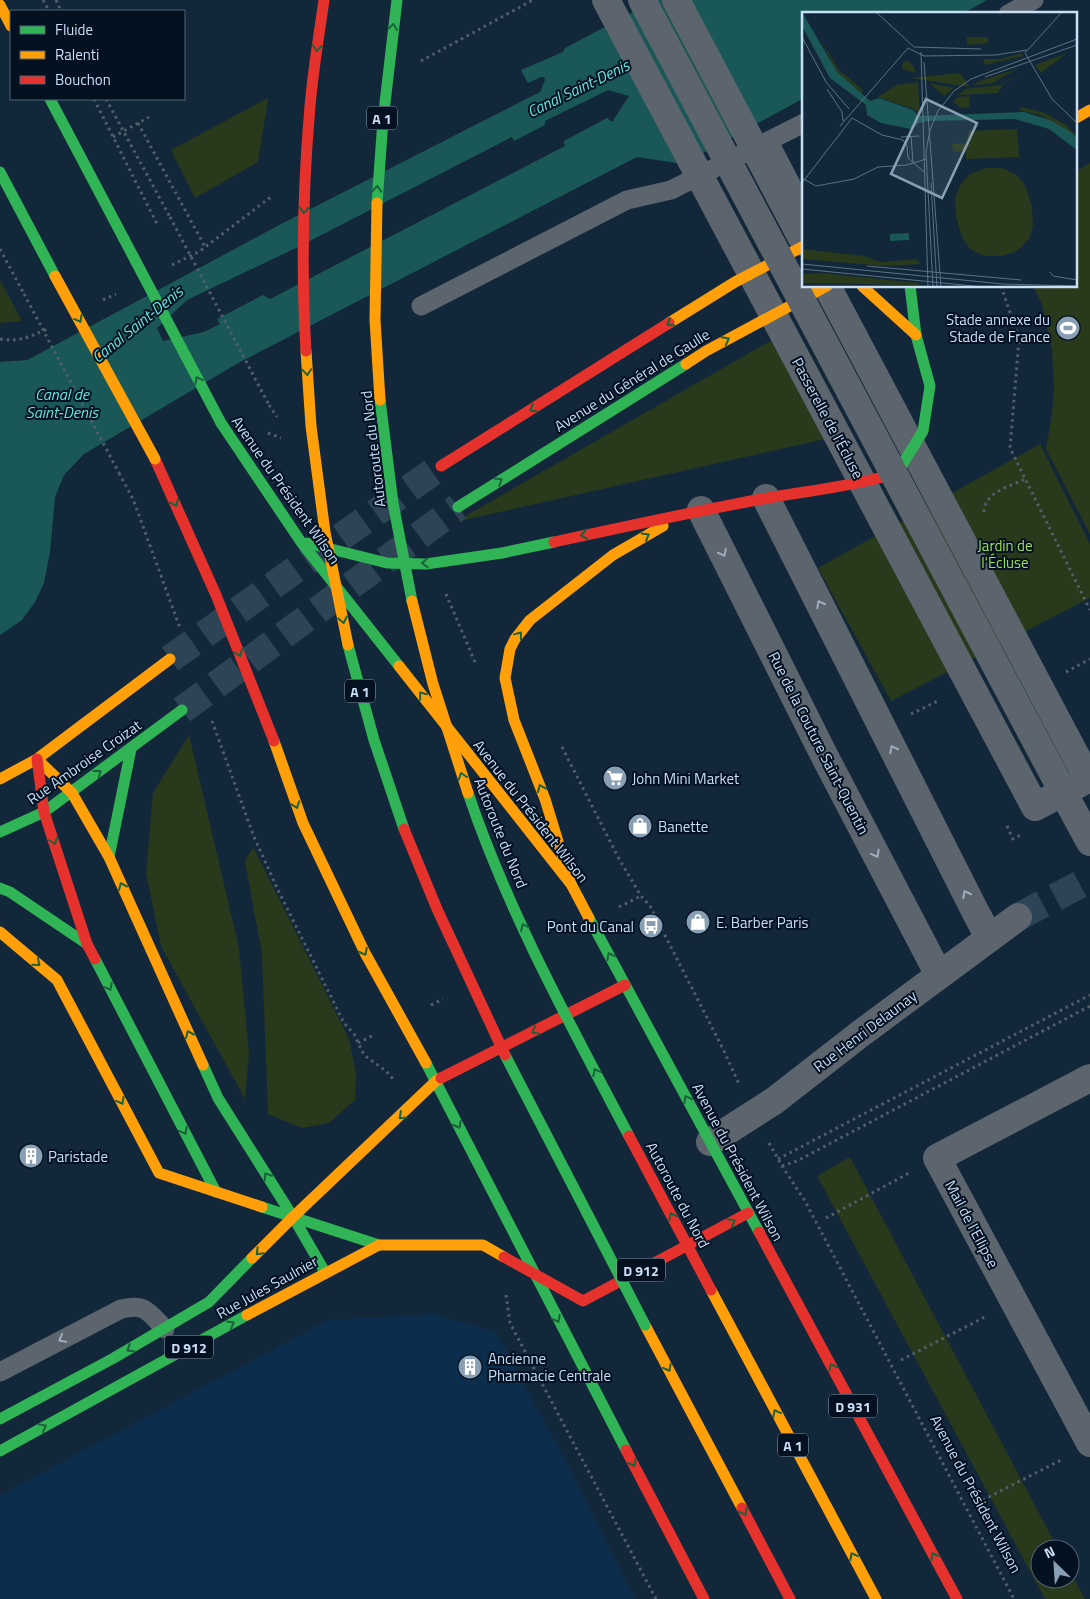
<svg xmlns="http://www.w3.org/2000/svg" width="1090" height="1599" font-family="'Titillium Web',sans-serif">
<rect width="100%" height="100%" fill="#12283a"/>
<path fill="#0c2d4b" d="M434 1314 496 1332 567 1463 635 1599H0V1495L328 1320Z"/>
<g fill="#28391c">
<path d="M268 98 258 162 195 198 171 150Z"/>
<path d="M1090 163V534L1046 449 1052 414 1054 386 1052 351 1042 304 1033 286H1076V171Z"/>
<path d="M0 280 22 321 0 323Z"/>
<path d="M779 336 834 437 455 522Z"/>
<path d="M1040 444 1090 544V598L891 701 818 568Z"/>
<path d="M189 735 239 948 249 1054 245 1099 161 946 146 873 153 793Z"/>
<path d="M253 847 349 1039 356 1073 355 1100 329 1123 302 1128 268 1114 262 954 245 861Z"/>
<path d="M850 1157 1058 1549H1040V1579H1070V1571L1085 1599H1045L817 1176Z"/>
</g>
<path fill="#1a5857" fill-rule="evenodd" d="M656 0H987L962 14H804V98L683 164 637 157 240 362 84 454 64 475 55 497 50 552 44 583 35 602 22 620 0 635V362L27 360 33 357 285 222 540 92 545 80 544 77H541L528 83 521 70 563 52 565 48ZM608 90 629 96 612 122 607 118 564 141 565 146 270 299 263 295 217 319 220 324 204 332 163 341 157 328 187 300 298 247 512 137 514 141 545 125V121Z"/>
<g fill="none" stroke-linecap="round" stroke-linejoin="round">
<path stroke="#2d4356" stroke-width="28" stroke-dasharray="28 14" stroke-linecap="butt" d="M1018 917 1090 879"/>
<g stroke="#2d4356" stroke-width="28" stroke-dasharray="28 14" stroke-linecap="butt">
<path d="M170 659 441 466"/>
<path d="M182 710 458 507"/>
</g>
<g stroke="#535f6a" stroke-width="3" stroke-dasharray="2.5 4" stroke-linecap="butt">
<path d="M43 0 49 11"/>
<path d="M56 0 61 11"/>
<path d="M421 61 533 0"/>
<path d="M94 99 157 224"/>
<path d="M106 99 170 217"/>
<path d="M138 123 205 247"/>
<path d="M113 137 149 117"/>
<path d="M0 249 24 294"/>
<path d="M172 265 200 251 272 196"/>
<path d="M1001 286 1019 339 1010 448 1090 610"/>
<path d="M103 300 116 294"/>
<path d="M0 339C19 342 30 337 47 329"/>
<path d="M269 405 277 417"/>
<path d="M268 433 281 438"/>
<path d="M119 473 133 499 180 628"/>
<path d="M984 512C984 492 1011 486 1025 479"/>
<path d="M446 594 475 662"/>
<path d="M1066 672 1090 659"/>
<path d="M911 714 940 700"/>
<path d="M212 721 254 837 278 890 344 1023 354 1034 364 1055 386 1071 393 1079"/>
<path d="M562 747 618 857 641 896 650 906 723 1049 740 1086"/>
<path d="M1007 826 1013 839 1021 835"/>
<path d="M619 907 641 896"/>
<path d="M431 1005 443 999"/>
<path d="M358 1043 374 1035"/>
<path d="M769 1143 782 1166 805 1201 1014 1599"/>
<path d="M778 1159 1090 995"/>
<path d="M782 1166 797 1161 1090 1006"/>
<path d="M826 1218 909 1173"/>
<path d="M506 1295 510 1323 656 1599"/>
<path d="M901 1360 985 1317"/>
<path d="M977 1503 1063 1459"/>
</g>
<g stroke="#5c646d" stroke-width="19">
<path d="M1008 14 1034 0"/>
<path d="M769 142 804 209"/>
<path d="M421 306 627 200 671 190 804 123"/>
<path d="M0 1372 121 1309C146 1303 148 1312 165 1329"/>
</g>
<g stroke="#5c646d" stroke-width="28">
<path d="M606 0 1035 807 1088 779 827 286"/>
<path d="M676 0 804 242"/>
<path d="M766 498 976 913 989 937"/>
<path d="M701 510 825 757 939 975"/>
<path d="M1063 792 1090 842"/>
<path d="M1090 1078 937 1158 1090 1443"/>
<path d="M710 1142 774 1101 860 1034 1018 917"/>
</g>
<g stroke="#30b455" stroke-width="11">
<path d="M50 99 124 239"/>
<path d="M0 172 55 276"/>
<path d="M221 423 301 542 399 666"/>
<path d="M886 476 897 473 923 431 930 386 916 335 910 286"/>
<path d="M458 507 686 364"/>
<path d="M307 543 387 563 426 564 502 553 554 542"/>
<path d="M0 832 44 812 182 710"/>
<path d="M109 857 131 749"/>
<path d="M0 888 10 892 87 944"/>
<path d="M589 918 759 1232"/>
<path d="M95 959 216 1192"/>
<path d="M426 1063 626 1450"/>
<path d="M203 1065 218 1098 293 1217 325 1272"/>
<path d="M262 1207 379 1245"/>
<path d="M0 1419 112 1359 209 1302 252 1258"/>
<path d="M0 1451 247 1315"/>
</g>
<g stroke="#ff9f0a" stroke-width="11">
<path d="M0 5 11 26"/>
<path d="M1076 118 1090 110"/>
<path d="M862 286 916 335"/>
<path d="M669 323 735 282 804 246"/>
<path d="M686 364 706 351 827 286"/>
<path d="M399 666 571 884 589 918"/>
<path d="M274 741 303 823 365 953 426 1063"/>
<path d="M37 759 72 793 109 857 203 1065"/>
<path d="M0 779 37 759 170 659"/>
<path d="M571 884 545 799 514 720 505 678 510 649 515 639 530 620 613 555 663 526"/>
<path d="M0 932 57 980 159 1173 262 1207"/>
<path d="M252 1258 293 1217 436 1081 441 1078"/>
<path d="M711 1290 876 1599"/>
<path d="M247 1315 379 1245H483L504 1257"/>
<path d="M645 1325 742 1508"/>
</g>
<g stroke="#e5322d" stroke-width="11">
<path d="M155 459 216 595 274 741"/>
<path d="M441 466 669 323"/>
<path d="M554 542C623 527 692 512 762 499 805 491 844 488 886 476"/>
<path d="M37 759 44 812 87 944 95 959"/>
<path d="M441 1078 625 985"/>
<path d="M759 1232 957 1599"/>
<path d="M504 1257 583 1301 748 1213"/>
<path d="M626 1450 704 1599"/>
<path d="M742 1508 790 1599"/>
</g>
<g stroke="#535f6a" stroke-width="3" stroke-dasharray="2.5 4" stroke-linecap="butt">
<path d="M170 217 269 405"/>
<path d="M24 294 119 473"/>
</g>
<path stroke="#5c646d" stroke-width="28" d="M642 0 1063 792"/>
<g stroke="#30b455" stroke-width="11">
<path d="M377 203 383 120 397 0"/>
<path d="M124 239 221 423"/>
<path d="M380 400 393 503 412 601"/>
<path d="M348 645 374 740 404 829"/>
<path d="M468 793C508 912 571 1026 629 1136"/>
<path d="M505 1055 645 1325"/>
</g>
<g stroke="#ff9f0a" stroke-width="11">
<path d="M377 203 375 320 380 400"/>
<path d="M55 276 155 459"/>
<path d="M306 351 311 426 325 532 348 645"/>
<path d="M412 601 433 684 468 793"/>
</g>
<g stroke="#e5322d" stroke-width="11">
<path d="M306 351C301 270 303 187 310 106 313 71 319 35 324 0"/>
<path d="M404 829 437 909 505 1055"/>
<path d="M629 1136 711 1290"/>
</g>
</g>
<defs><path id="oneway-chevron" d="M-2-3.5L2.5 0L-2 3.5" fill="none" stroke-width="1.6" stroke-linecap="round" stroke-linejoin="round" transform="scale(1.25)"/></defs>
<g stroke="#1a623b">
<use href="#oneway-chevron" transform="translate(393 27) rotate(-82)"/>
<use href="#oneway-chevron" transform="translate(317 48) rotate(96)"/>
<use href="#oneway-chevron" transform="translate(377 189) rotate(-88)"/>
<use href="#oneway-chevron" transform="translate(304 210) rotate(93)"/>
<use href="#oneway-chevron" transform="translate(79 319) rotate(61)"/>
<use href="#oneway-chevron" transform="translate(670 323) rotate(148)"/>
<use href="#oneway-chevron" transform="translate(726 340) rotate(-28)"/>
<use href="#oneway-chevron" transform="translate(307 372) rotate(86)"/>
<use href="#oneway-chevron" transform="translate(198 380) rotate(-118)"/>
<use href="#oneway-chevron" transform="translate(533 409) rotate(148)"/>
<use href="#oneway-chevron" transform="translate(499 481) rotate(-32)"/>
<use href="#oneway-chevron" transform="translate(175 503) rotate(66)"/>
<use href="#oneway-chevron" transform="translate(584 535) rotate(168)"/>
<use href="#oneway-chevron" transform="translate(646 536) rotate(-30)"/>
<use href="#oneway-chevron" transform="translate(425 563) rotate(177)"/>
<use href="#oneway-chevron" transform="translate(343 620) rotate(78)"/>
<use href="#oneway-chevron" transform="translate(519 635) rotate(-53)"/>
<use href="#oneway-chevron" transform="translate(239 653) rotate(69)"/>
<use href="#oneway-chevron" transform="translate(422 695) rotate(-128)"/>
<use href="#oneway-chevron" transform="translate(98 773) rotate(-37)"/>
<use href="#oneway-chevron" transform="translate(462 776) rotate(-108)"/>
<use href="#oneway-chevron" transform="translate(541 788) rotate(-112)"/>
<use href="#oneway-chevron" transform="translate(296 805) rotate(70)"/>
<use href="#oneway-chevron" transform="translate(54 841) rotate(72)"/>
<use href="#oneway-chevron" transform="translate(122 886) rotate(-114)"/>
<use href="#oneway-chevron" transform="translate(524 927) rotate(-115)"/>
<use href="#oneway-chevron" transform="translate(364 952) rotate(63)"/>
<use href="#oneway-chevron" transform="translate(610 956) rotate(-118)"/>
<use href="#oneway-chevron" transform="translate(37 963) rotate(40)"/>
<use href="#oneway-chevron" transform="translate(109 987) rotate(62)"/>
<use href="#oneway-chevron" transform="translate(535 1031) rotate(153)"/>
<use href="#oneway-chevron" transform="translate(189 1034) rotate(-114)"/>
<use href="#oneway-chevron" transform="translate(596 1072) rotate(-118)"/>
<use href="#oneway-chevron" transform="translate(687 1099) rotate(-118)"/>
<use href="#oneway-chevron" transform="translate(121 1101) rotate(62)"/>
<use href="#oneway-chevron" transform="translate(402 1116) rotate(137)"/>
<use href="#oneway-chevron" transform="translate(458 1125) rotate(63)"/>
<use href="#oneway-chevron" transform="translate(184 1131) rotate(62)"/>
<use href="#oneway-chevron" transform="translate(267 1176) rotate(-123)"/>
<use href="#oneway-chevron" transform="translate(672 1216) rotate(-118)"/>
<use href="#oneway-chevron" transform="translate(732 1222) rotate(-28)"/>
<use href="#oneway-chevron" transform="translate(259 1252) rotate(135)"/>
<use href="#oneway-chevron" transform="translate(557 1319) rotate(62)"/>
<use href="#oneway-chevron" transform="translate(231 1324) rotate(-29)"/>
<use href="#oneway-chevron" transform="translate(130 1349) rotate(149)"/>
<use href="#oneway-chevron" transform="translate(832 1367) rotate(-118)"/>
<use href="#oneway-chevron" transform="translate(668 1368) rotate(62)"/>
<use href="#oneway-chevron" transform="translate(776 1413) rotate(-118)"/>
<use href="#oneway-chevron" transform="translate(43 1427) rotate(-29)"/>
<use href="#oneway-chevron" transform="translate(633 1463) rotate(62)"/>
<use href="#oneway-chevron" transform="translate(744 1512) rotate(62)"/>
<use href="#oneway-chevron" transform="translate(853 1556) rotate(-118)"/>
<use href="#oneway-chevron" transform="translate(934 1556) rotate(-118)"/>
</g>
<g stroke="#9daebf">
<use href="#oneway-chevron" transform="translate(723 553) rotate(63)"/>
<use href="#oneway-chevron" transform="translate(820 604) rotate(-117)"/>
<use href="#oneway-chevron" transform="translate(893 749) rotate(-117)"/>
<use href="#oneway-chevron" transform="translate(876 854) rotate(62)"/>
<use href="#oneway-chevron" transform="translate(966 894) rotate(-117)"/>
<use href="#oneway-chevron" transform="translate(62 1339) rotate(152)"/>
</g>
<defs>
<symbol id="stadium-disc" viewBox="-11 -11 22 22"><circle r="9.5" fill="#899fb4" stroke="#031121"/><path d="M0-5a6.5 5 0 1 0 0 10a6.5 5 0 1 0 0-10ZM-3.5-1.8h7v3.6h-7Z" fill="#fff"/></symbol>
<symbol id="supermarket-disc" viewBox="-11 -11 22 22"><circle r="9.5" fill="#899fb4" stroke="#031121"/><path d="M-6-5.5h2.5l.6 2H6L4.5 2H-2.5L-4.4-4H-6ZM-1.5 3.2a1.3 1.3 0 1 0 .1 0ZM3 3.2a1.3 1.3 0 1 0 .1 0Z" fill="#fff"/></symbol>
<symbol id="shop-disc" viewBox="-11 -11 22 22"><circle r="9.5" fill="#899fb4" stroke="#031121"/><path d="M-5-2.5h2.3a2.7 3.5 0 0 1 5.4 0H5L5.5 6h-11ZM-1.5-2.5h3a1.5 2.3 0 0 0-3 0Z" fill="#fff"/></symbol>
<symbol id="bus-disc" viewBox="-11 -11 22 22"><circle r="9.5" fill="#899fb4" stroke="#031121"/><path d="M-5-6H5V4H4V6H2V4H-2V6H-4V4H-5ZM-3.5-4V0h7V-4ZM-3.5 1.2v1.5H-2V1.2ZM2 1.2v1.5H3.5V1.2Z" fill="#fff"/></symbol>
<symbol id="building-disc" viewBox="-11 -11 22 22"><circle r="9.5" fill="#899fb4" stroke="#031121"/><path d="M-4-6H4V6H1V3H-1V6H-4ZM-2.5-4.3h1.7v1.8h-1.7ZM.8-4.3h1.7v1.8H.8ZM-2.5-1h1.7V.8h-1.7ZM.8-1h1.7V.8H.8Z" fill="#fff"/></symbol>
</defs>
<g fill-rule="evenodd">
<use href="#stadium-disc" x="1054" y="314" width="28" height="28"/>
<use href="#supermarket-disc" x="601" y="764" width="28" height="28"/>
<use href="#shop-disc" x="626" y="812" width="28" height="28"/>
<use href="#shop-disc" x="684" y="908" width="28" height="28"/>
<use href="#bus-disc" x="637" y="912" width="28" height="28"/>
<use href="#building-disc" x="17" y="1142" width="28" height="28"/>
<use href="#building-disc" x="456" y="1353" width="28" height="28"/>
</g>
<g text-anchor="middle" dominant-baseline="central" stroke-width="4" stroke-linejoin="round" paint-order="stroke">
<g fill="#031121" stroke="#8ea1b6" stroke-width="1">
<rect x="367" y="106.5" width="30" height="23" rx="4"/>
<rect x="345" y="679.5" width="30" height="23" rx="4"/>
<rect x="617" y="1258.5" width="48" height="23" rx="4"/>
<rect x="165" y="1335.5" width="48" height="23" rx="4"/>
<rect x="829" y="1394.5" width="48" height="23" rx="4"/>
<rect x="778" y="1433.5" width="30" height="23" rx="4"/>
</g>
<g font-size="14" font-weight="bold" fill="#c9dff6">
<text x="382" y="118">A 1</text>
<text x="360" y="691">A 1</text>
<text x="641" y="1270">D 912</text>
<text x="189" y="1347">D 912</text>
<text x="853" y="1406">D 931</text>
<text x="793" y="1445">A 1</text>
</g>
<g font-size="15" fill="#c9dff6" stroke="#031121" text-anchor="start">
<text x="1050" y="319" text-anchor="end">Stade annexe du<tspan x="1050" dy="17">Stade de France</tspan></text>
<text x="632" y="778">John Mini Market</text>
<text x="658" y="826">Banette</text>
<text x="716" y="922">E. Barber Paris</text>
<text x="634" y="926" text-anchor="end">Pont du Canal</text>
<text x="48" y="1156">Paristade</text>
<text x="488" y="1358">Ancienne<tspan x="488" dy="17">Pharmacie Centrale</tspan></text>
</g>
<g font-size="15" fill="#c9dff6" stroke="#031121">
<text transform="translate(632 380) rotate(-32)">Avenue du Général de Gaulle</text>
<text transform="translate(828 418) rotate(62)">Passerelle de l'Écluse</text>
<text transform="translate(373 449) rotate(-97)">Autoroute du Nord</text>
<text transform="translate(286 490) rotate(55)">Avenue du Président Wilson</text>
<text transform="translate(819 743) rotate(63)">Rue de la Couture Saint-Quentin</text>
<text transform="translate(84 762) rotate(-35)">Rue Ambroise Croizat</text>
<text transform="translate(531 811) rotate(52)">Avenue du Président Wilson</text>
<text transform="translate(501 833) rotate(68)">Autoroute du Nord</text>
<text transform="translate(865 1031) rotate(-37)">Rue Henri Delaunay</text>
<text transform="translate(738 1162) rotate(62)">Avenue du Président Wilson</text>
<text transform="translate(678 1195) rotate(62)">Autoroute du Nord</text>
<text transform="translate(972 1224) rotate(62)">Mail de l'Ellipse</text>
<text transform="translate(267 1287) rotate(-29)">Rue Jules Saulnier</text>
<text transform="translate(976 1494) rotate(62)">Avenue du Président Wilson</text>
</g>
<g font-size="15" fill="#9fe147" stroke="#031121">
<text x="1005" y="545">Jardin de<tspan x="1005" dy="17">l'Écluse</tspan></text>
</g>
<g font-size="16" font-style="italic" fill="#64e7df" stroke="#031121">
<text transform="translate(578 88) rotate(-26)">Canal Saint-Denis</text>
<text transform="translate(137 324) rotate(-39)">Canal Saint-Denis</text>
<text x="62" y="394">Canal de<tspan x="62" dy="18">Saint-Denis</tspan></text>
</g>
</g>
<g transform="translate(802 12)">
<rect width="275" height="275" fill="#12283a"/>
<path d="M17 25 37 58 61 78 59 81 35 61ZM165 25H186V31L165 33ZM220 41 221 44 183 53 181 47H198ZM265 41 239 61 233 53ZM107 49 112 55 114 61 100 57 101 50ZM225 56 200 73 196 81 156 83 163 77 198 73ZM215 57 189 72 170 73 180 68ZM158 61 167 75 109 66ZM116 70 118 103 112 97 76 85 94 73ZM127 71 152 76 142 84ZM167 84 168 95 160 96 151 90 156 85ZM219 95 243 101 264 113 275 125 238 103 216 98ZM215 117 217 145 164 147V139L151 140 150 132 164 131 167 119ZM184 156H200L215 163 224 175 230 195 231 214 227 227 215 239 200 244H182L168 237 160 225 154 205 153 186 158 173 168 162ZM0 237 62 244 78 250 115 247 118 252 84 254 0 247ZM19 261 117 271V273L0 271V262Z" fill="#28391c"/>
<path d="M0 0 35 60 68 89 77 86 111 98 117 104 222 100 250 109 270 121 275 125V138L247 117 213 107 127 109 117 111 109 117 79 111 65 103 64 93 28 66 0 14ZM107 221V228L88 229V222Z" fill="#1a5857"/>
<path fill="none" stroke="#5b7185" stroke-width="1" d="M74 0 112 35 179 37M260 0 223 41 250 87 275 111M0 25 24 70 47 97M106 36 122 44 194 43 225 38M119 40 126 275M122 50 139 275M183 65 275 33M25 77 40 100 41 109M38 114 106 36M109 124 111 150M99 125 117 124M0 166 14 174 52 167 76 155 105 153 124 147M0 171 50 106 80 123 101 128 105 134 106 146 122 160M129 171 135 275M0 252 201 272 275 274M65 254 219 268M0 257 181 275M248 260 251 264 275 268M131 275 124 140 128 118 136 99 152 79 169 67 275 27"/>
<path fill="#899fb4" fill-opacity="0.15" stroke="#899fb4" stroke-width="2.5" d="M124 87 175 111 140 186 89 162Z"/>
<rect width="275" height="275" fill="none" stroke="#c9dff6" stroke-width="2.5"/>
</g>
<rect x="10" y="10" width="175" height="90" fill="#031121" stroke="#526376"/>
<rect x="20" y="26" width="25" height="8" fill="#30b455" stroke="#526376"/>
<text x="55" y="35" font-size="15" fill="#c9dff6">Fluide</text>
<rect x="20" y="51" width="25" height="8" fill="#ff9f0a" stroke="#526376"/>
<text x="55" y="60" font-size="15" fill="#c9dff6">Ralenti</text>
<rect x="20" y="76" width="25" height="8" fill="#e5322d" stroke="#526376"/>
<text x="55" y="85" font-size="15" fill="#c9dff6">Bouchon</text>
<g transform="translate(1055 1564) rotate(335)"><circle r="24" fill="#031121" stroke="#526376"/>
<path d="M0-4L9 19L0 12L-9 19Z" fill="#899fb4"/>
<text y="-8" font-size="14" font-weight="bold" text-anchor="middle" fill="#c9dff6">N</text>
</g>
</svg>
